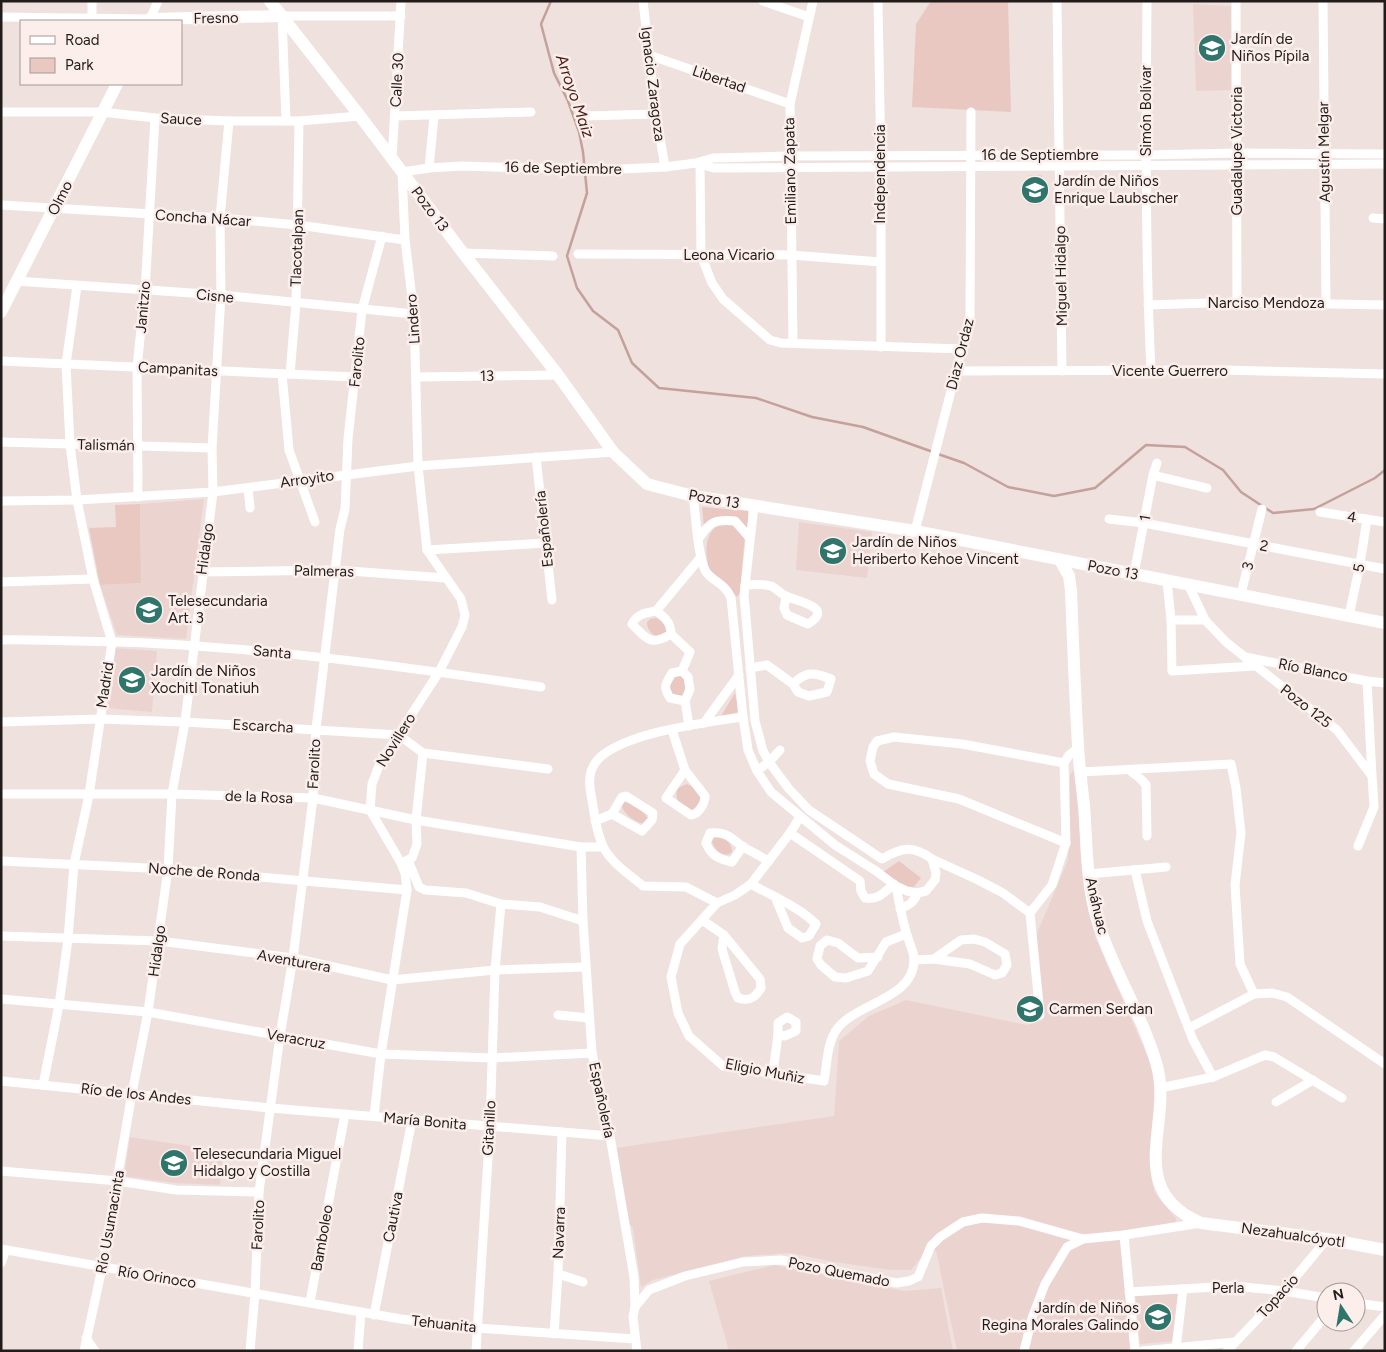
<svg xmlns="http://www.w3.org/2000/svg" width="1386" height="1352" font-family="Figtree,sans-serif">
<rect width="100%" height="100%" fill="#efe1de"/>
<g fill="#ebd4d0">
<path d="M1193 4 1231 6V90L1196 91Z"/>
<path d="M1029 175H1042L1041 205H1029Z"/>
<path d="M204 499 186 639 117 635 100 585 141 583 140 504Z"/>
<path d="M799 522 872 532 867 578 796 570Z"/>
<path d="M114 648 157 651 152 712 106 708Z"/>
<path d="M1078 765 1088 909 1096 939 1151 1064 1156 1089 1151 1170 1152 1182 1155 1193 1162 1202 1176 1218V1222L1126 1230 1133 1351H957L936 1251 920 1259 911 1270H890L834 1262 790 1253 746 1256 653 1280 641 1287 633 1228 627 1221 609 1149 834 1116 839 1041 869 1016 906 1000 1027 1025 1043 1020V998L1034 940 1068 860 1070 775Z"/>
<path d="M130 1137 223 1151 220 1185 174 1183 124 1176Z"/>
<path d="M774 1265 904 1291 941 1288 953 1351H729L709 1281Z"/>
<path d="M1181 1292 1175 1341 1140 1344 1135 1293Z"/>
</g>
<g fill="#e9c8c1">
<path d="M931 1H1008L1011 112 912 107 916 24Z"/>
<path d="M140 504 141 583 100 585 89 528 116 527 115 505Z"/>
<path d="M702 507 748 511V532L737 521 704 527Z"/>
<path d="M722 524H732L745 533 740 594 737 597 726 583 709 571C706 554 702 532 722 524Z"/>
<path d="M656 618 663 622 669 633 656 637C651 633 647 629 647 622L650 619Z"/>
<path d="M680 672 687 683 683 696 679 697 668 691 667 683Z"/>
<path d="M735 693 739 712 721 716Z"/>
<path d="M687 784 695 788 702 798 700 806C700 806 693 810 692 810 682 811 673 798 678 788Z"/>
<path d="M623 802C634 803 643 810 648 819L644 824C633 821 625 815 621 805Z"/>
<path d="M715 837C724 838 732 841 732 852 724 859 715 850 712 842Z"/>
<path d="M899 861 921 878 912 889 904 890 883 872Z"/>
</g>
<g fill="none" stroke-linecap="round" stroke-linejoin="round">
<g stroke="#c4a19a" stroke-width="2.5">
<path d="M551 1 541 24 554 73 568 101 579 132 583 152 587 193 567 256 577 288 593 311 618 330 632 363 659 388 756 398 812 417 863 427 933 452"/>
<path d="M938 454 964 463 1008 487 1054 496 1095 488 1146 445 1185 447 1223 470 1241 492 1273 513 1314 509 1375 478 1385 470"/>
</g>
<g stroke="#fff" stroke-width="9">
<path d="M643 1 656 114 665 167"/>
<path d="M763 1 809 17"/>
<path d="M878 1 881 166V347"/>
<path d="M1057 1 1062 371"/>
<path d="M1147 1C1146 124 1145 248 1151 371"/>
<path d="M1236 1 1237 302"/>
<path d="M1323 1 1326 303"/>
<path d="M1 17 150 19 158 1"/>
<path d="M92 18V1"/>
<path d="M649 55 790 104"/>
<path d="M1 112H102L155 118 229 121H299L360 116"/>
<path d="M395 116 531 112"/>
<path d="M585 116 656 114"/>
<path d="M286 121 282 16H401"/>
<path d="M392 159 401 1"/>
<path d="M700 162 701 255 712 283 723 299 770 340 781 343 962 349"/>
<path d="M696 163 714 168 1385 164"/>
<path d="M429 168 434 116"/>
<path d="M1 205 220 218 298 225 405 240"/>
<path d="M1373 218 1385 219"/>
<path d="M463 253 553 256"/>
<path d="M578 254 791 255 881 262"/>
<path d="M16 281 221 295 414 314"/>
<path d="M1148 305 1237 302 1385 305"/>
<path d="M793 343 790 104 813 1"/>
<path d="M1 361 355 377"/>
<path d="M955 371 1222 370 1385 374"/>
<path d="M282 374 289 450 315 522"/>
<path d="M290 374 296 303 299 121"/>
<path d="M417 377 558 375"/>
<path d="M1 442 212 448"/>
<path d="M536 457 552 600"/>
<path d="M1153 475 1207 488"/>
<path d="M248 488 250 508"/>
<path d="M693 496C696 515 697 553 705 570 710 581 725 582 731 598L743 717 748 750 757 771 771 792 835 845 876 871 896 886 907 891 917 893 926 891 935 880 936 873 932 859C913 845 902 847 882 859L809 810 789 789 769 762 763 751 755 721 744 595 754 506"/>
<path d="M138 497 137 367 145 291 155 118"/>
<path d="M1 501 77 500 213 492 418 466 613 452"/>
<path d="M1320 512 1385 522"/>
<path d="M1109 519 1144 523 1385 569"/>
<path d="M915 531 970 317 971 112"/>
<path d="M699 538C710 522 714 519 735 521L749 537"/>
<path d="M427 550 546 543"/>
<path d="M202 572 335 570 446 578"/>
<path d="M1134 574 1153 475 1157 463"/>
<path d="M1167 581 1171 620 1172 671 1254 666"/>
<path d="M1 582 93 579"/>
<path d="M745 585C753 585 766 583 773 587 777 589 781 594 786 596 795 601 836 607 808 624L787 615 784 608 786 597"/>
<path d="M1189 586 1205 620 1226 642 1337 730 1372 776 1374 807 1358 846"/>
<path d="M1241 594 1262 509"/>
<path d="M656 611C665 617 671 623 671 634 652 646 647 640 632 624 637 614 645 613 656 611L701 557"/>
<path d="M1349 616 1360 564 1367 519"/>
<path d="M1171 620H1205"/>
<path d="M671 634 690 652 682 671"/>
<path d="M1 640C26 639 52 641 77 641 233 643 387 664 541 687"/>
<path d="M1245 657 1367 681 1385 683"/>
<path d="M750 668 767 665 793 684 798 692 809 696 827 692 831 679C814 672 806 671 793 684"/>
<path d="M1367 681 1372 776"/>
<path d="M685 701 670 698C663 686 665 685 672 673L682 671 688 677 690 689 685 701 689 726"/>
<path d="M1 722 100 719 185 722 399 735 423 753 548 769"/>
<path d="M704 723 739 675"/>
<path d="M672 730 685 770 705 796C705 803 699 814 691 815L666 798 685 770"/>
<path d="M1064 763 962 744 894 737 877 741 873 747 870 761 874 774 888 784 959 799 1066 843"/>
<path d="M1130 770C1135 776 1141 777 1146 785L1147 836"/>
<path d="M757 771 769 762 780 750"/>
<path d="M1081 772 1231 764 1236 788 1241 833 1235 885 1240 964 1254 994 1272 993 1287 997 1385 1064"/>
<path d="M1 794H172L313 798 416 820 581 847H603"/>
<path d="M800 817 790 833 751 884 735 895 717 903 680 944 671 977 678 1013 689 1036 723 1066 824 1081C827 1065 827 1042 837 1029 856 1003 914 999 914 960 914 952 909 942 907 935 902 919 899 902 896 886"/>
<path d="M595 821 612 814 622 797 626 796 653 813 652 820 642 831 612 814"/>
<path d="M790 833 860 881 861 891 865 898C877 901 885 892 894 884"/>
<path d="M743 846 732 862C719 859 711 856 706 843L710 833C728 831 731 839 745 848 753 852 761 857 769 861"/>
<path d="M581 847 583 921 592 1053 610 1136 634 1277 635 1307 633 1317 637 1351"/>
<path d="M932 859 976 879 1003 893 1030 913"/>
<path d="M408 860 419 887 425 890 466 893 501 904 540 907 583 921"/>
<path d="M1 861 168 869 407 890"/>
<path d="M403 862 412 858 417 844 416 820 423 753"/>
<path d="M1135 870 1147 921 1193 1040 1213 1077"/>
<path d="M1089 874 1166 867"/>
<path d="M751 884C772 896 799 907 816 924L809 936 802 938 788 928 776 899"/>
<path d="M717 903 686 887 643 886C630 875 610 862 603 846 597 834 595 819 593 806 591 792 586 778 594 765 611 734 708 722 743 717"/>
<path d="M900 909C909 905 915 902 917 893"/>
<path d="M702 920 724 935 760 979 761 988C756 997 750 1002 738 998L735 992 722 949 724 935"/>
<path d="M1 936 159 941 293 958 392 980 495 970 585 967"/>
<path d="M878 957 858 958 838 943 827 940 820 946 817 959 821 965 835 977 846 978 868 971 886 942 906 934"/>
<path d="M914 960 934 959 961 940 974 939 985 942 1005 954 1007 965 1002 973 995 975 970 964 934 959"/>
<path d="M1 999 148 1012 381 1054 492 1058 592 1053"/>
<path d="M558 1015 589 1018"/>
<path d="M1040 1015 1030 913 1052 885 1066 843 1064 763 1069 755 1078 748"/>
<path d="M1189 1028 1254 994"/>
<path d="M773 1075C774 1057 779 1040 778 1023L787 1017 796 1022V1031L785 1036 779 1035"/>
<path d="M1 1081 270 1108 610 1136"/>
<path d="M43 1085 59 1005 68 939 74 864 89 795 112 642 93 579 77 500 70 444 66 364 77 286"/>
<path d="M1160 1088 1213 1077 1265 1055 1274 1057 1342 1098"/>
<path d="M1276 1102 1313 1080"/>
<path d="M374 1116 381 1054 407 890 405 873 401 863 370 810 372 784 380 763 439 672 462 627 465 615 461 599 427 550 418 466 414 314 405 240 402 172 429 168 462 166 600 170 665 167 696 163 713 158 790 156 1146 155 1236 153 1385 154"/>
<path d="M1 1171 118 1181 176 1190 259 1192"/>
<path d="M1124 1235 1135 1351"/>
<path d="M1 1249 401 1319 476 1328 635 1339"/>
<path d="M1 1263 6 1250"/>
<path d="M558 1274 583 1282"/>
<path d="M1129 1292 1233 1286 1284 1291 1326 1298"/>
<path d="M310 1302 345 1114"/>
<path d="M1356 1303 1385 1307"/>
<path d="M635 1307 649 1290 685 1276 743 1262 781 1260 896 1283 909 1281 918 1277 931 1246 940 1237 963 1222 982 1218 1019 1221 1083 1239 1124 1235 1201 1223"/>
<path d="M374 1315 412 1120"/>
<path d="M554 1334 558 1274 562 1132"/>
<path d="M86 1338 95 1351"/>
<path d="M1176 1348 1183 1289"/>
<path d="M84 1351 102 1268 132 1093 148 1012 168 869 172 794 185 722 213 492 212 448 221 295 220 218 229 121"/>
<path d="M250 1351 255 1293 259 1192 280 1036 293 958 313 798 316 729 340 529 345 509 348 439 362 310 382 236"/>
<path d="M358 1351 361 1312"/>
<path d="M476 1351 490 1126 495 970 501 904"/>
<path d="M1024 1351 1032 1318 1045 1284 1067 1247 1083 1239"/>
<path d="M1142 1351 1235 1342"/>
<path d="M1227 1351 1284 1291 1327 1239"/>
<path d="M1296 1351 1326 1315"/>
<path d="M1354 1351 1385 1315"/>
</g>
<g stroke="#fff" stroke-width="12">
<path d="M270 1 360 116 463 253 558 375 613 452 647 484 693 496 915 531 1385 623"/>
<path d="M149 21 150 19 282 16"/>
<path d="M1 312 117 84"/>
<path d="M1060 560 1069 576 1071 591C1073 643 1075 695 1078 746 1079 766 1082 786 1084 806 1087 844 1086 883 1097 919 1112 970 1143 1015 1157 1066 1173 1124 1123 1189 1201 1223L1327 1239 1385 1250"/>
</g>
</g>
<defs>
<symbol id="school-disc" viewBox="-11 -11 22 22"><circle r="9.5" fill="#2f756b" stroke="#fceeeb"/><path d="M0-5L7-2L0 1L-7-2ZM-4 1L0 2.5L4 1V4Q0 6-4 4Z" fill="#fff"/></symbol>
</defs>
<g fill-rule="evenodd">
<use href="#school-disc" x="1196" y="32" width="32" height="32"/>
<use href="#school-disc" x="1019" y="174" width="32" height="32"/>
<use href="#school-disc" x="817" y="535" width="32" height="32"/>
<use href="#school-disc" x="133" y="594" width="32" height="32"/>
<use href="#school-disc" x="116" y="664" width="32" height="32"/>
<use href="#school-disc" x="1014" y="993" width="32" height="32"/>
<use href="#school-disc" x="158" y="1147" width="32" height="32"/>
<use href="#school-disc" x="1142" y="1301" width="32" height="32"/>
</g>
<g text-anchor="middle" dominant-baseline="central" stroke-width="5" stroke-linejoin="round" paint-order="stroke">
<g font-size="15" fill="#211c1b" stroke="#fceeeb">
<text transform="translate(216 18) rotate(-1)">Fresno</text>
<text transform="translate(719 79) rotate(19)">Libertad</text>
<text transform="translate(397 80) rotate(-87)">Calle 30</text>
<text transform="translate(653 84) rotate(83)">Ignacio Zaragoza</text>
<text transform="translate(1146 111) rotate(-90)">Simón Bolívar</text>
<text transform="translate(181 119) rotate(3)">Sauce</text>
<text transform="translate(1237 151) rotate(-90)">Guadalupe Victoria</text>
<text transform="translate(1324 152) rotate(-91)">Agustín Melgar</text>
<text x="1040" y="155">16 de Septiembre</text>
<text transform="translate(563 168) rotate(1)">16 de Septiembre</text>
<text transform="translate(790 171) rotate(-91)">Emiliano Zapata</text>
<text transform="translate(880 174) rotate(-90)">Independencia</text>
<text transform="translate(60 198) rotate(-63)">Olmo</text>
<text transform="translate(430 209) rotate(53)">Pozo 13</text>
<text transform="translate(203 218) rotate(4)">Concha Nácar</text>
<text transform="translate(297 248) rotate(-88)">Tlacotalpan</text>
<text x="729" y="255">Leona Vicario</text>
<text transform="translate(1061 276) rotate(-91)">Miguel Hidalgo</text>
<text transform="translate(215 296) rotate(5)">Cisne</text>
<text x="1266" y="303">Narciso Mendoza</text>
<text transform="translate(143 307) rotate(-85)">Janitzio</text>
<text transform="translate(413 319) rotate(-94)">Lindero</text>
<text transform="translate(960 354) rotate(-76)">Diaz Ordaz</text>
<text transform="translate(357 362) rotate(-84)">Farolito</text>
<text transform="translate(178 369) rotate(3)">Campanitas</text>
<text x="1170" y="371">Vicente Guerrero</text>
<text transform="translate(487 376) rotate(-1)">13</text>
<text transform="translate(106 445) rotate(1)">Talismán</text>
<text transform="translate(307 479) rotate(-8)">Arroyito</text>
<text transform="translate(714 499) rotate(10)">Pozo 13</text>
<text transform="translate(1352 517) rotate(9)">4</text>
<text transform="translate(1145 518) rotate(-80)">1</text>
<text transform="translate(544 529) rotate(-96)">Españolería</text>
<text transform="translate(1264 546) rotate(11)">2</text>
<text transform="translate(205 549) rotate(-82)">Hidalgo</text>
<text transform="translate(1248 566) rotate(-76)">3</text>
<text transform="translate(1359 568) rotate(-79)">5</text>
<text transform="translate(1113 570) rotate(11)">Pozo 13</text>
<text transform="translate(324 571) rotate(1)">Palmeras</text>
<text transform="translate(272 652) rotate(5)">Santa</text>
<text transform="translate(1313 670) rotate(11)">Río Blanco</text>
<text transform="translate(105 685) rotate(-81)">Madrid</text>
<text transform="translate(1306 706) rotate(38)">Pozo 125</text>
<text transform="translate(263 726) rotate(3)">Escarcha</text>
<text transform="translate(396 740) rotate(-58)">Novillero</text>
<text transform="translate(314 764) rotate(-87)">Farolito</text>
<text transform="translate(259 797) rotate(2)">de la Rosa</text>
<text transform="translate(204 872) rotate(4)">Noche de Ronda</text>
<text transform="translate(1097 906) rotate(77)">Anáhuac</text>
<text transform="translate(157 951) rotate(-82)">Hidalgo</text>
<text transform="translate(294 961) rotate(10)">Aventurera</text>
<text transform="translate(296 1039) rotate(10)">Veracruz</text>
<text transform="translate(765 1071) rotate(11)">Eligio Muñiz</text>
<text transform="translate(136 1094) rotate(6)">Río de los Andes</text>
<text transform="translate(602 1100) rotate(78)">Españolería</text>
<text transform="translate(425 1121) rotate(5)">María Bonita</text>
<text transform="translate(489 1128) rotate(-87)">Gitanillo</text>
<text transform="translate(393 1217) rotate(-79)">Cautiva</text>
<text transform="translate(110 1222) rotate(-80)">Río Usumacinta</text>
<text transform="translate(258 1225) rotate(-87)">Farolito</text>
<text transform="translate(559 1233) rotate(-88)">Navarra</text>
<text transform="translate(1293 1235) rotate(8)">Nezahualcóyotl</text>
<text transform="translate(322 1238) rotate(-80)">Bamboleo</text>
<text transform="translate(839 1272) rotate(11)">Pozo Quemado</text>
<text transform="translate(157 1277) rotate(9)">Río Orinoco</text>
<text x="1228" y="1288">Perla</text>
<text transform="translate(1278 1296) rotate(-48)">Topacio</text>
<text transform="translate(444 1324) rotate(6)">Tehuanita</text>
</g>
<g font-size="15" fill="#211c1b" stroke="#fceeeb" text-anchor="start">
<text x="1231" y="39">Jardín de<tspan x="1231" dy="17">Niños Pípila</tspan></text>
<text x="1054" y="181">Jardín de Niños<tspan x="1054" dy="17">Enrique Laubscher</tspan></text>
<text x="852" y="542">Jardín de Niños<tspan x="852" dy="17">Heriberto Kehoe Vincent</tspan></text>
<text x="168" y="601">Telesecundaria<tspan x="168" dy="17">Art. 3</tspan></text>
<text x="151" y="671">Jardín de Niños<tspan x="151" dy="17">Xochitl Tonatiuh</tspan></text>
<text x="1049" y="1009">Carmen Serdan</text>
<text x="193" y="1154">Telesecundaria Miguel<tspan x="193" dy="17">Hidalgo y Costilla</tspan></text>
<text x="1139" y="1308" text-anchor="end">Jardín de Niños<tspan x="1139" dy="17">Regina Morales Galindo</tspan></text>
</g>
<g font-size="16" font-style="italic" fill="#471a12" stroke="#fceeeb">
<text transform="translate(575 96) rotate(71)">Arroyo Maiz</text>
</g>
</g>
<rect width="1386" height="1352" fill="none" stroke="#211c1b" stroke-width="5"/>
<rect x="20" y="20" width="162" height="65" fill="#fceeeb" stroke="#a49a98"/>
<rect x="30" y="36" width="25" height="8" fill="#ffffff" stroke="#a49a98"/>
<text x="65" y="45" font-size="15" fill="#211c1b">Road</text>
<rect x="30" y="58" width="25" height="15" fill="#e9c8c1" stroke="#a49a98"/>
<text x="65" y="70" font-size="15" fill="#211c1b">Park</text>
<g transform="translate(1341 1307) rotate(348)"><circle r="24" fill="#fceeeb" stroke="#a49a98"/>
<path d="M0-4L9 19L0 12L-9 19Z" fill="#2f756b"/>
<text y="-8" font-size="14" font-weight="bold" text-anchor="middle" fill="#211c1b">N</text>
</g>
</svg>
